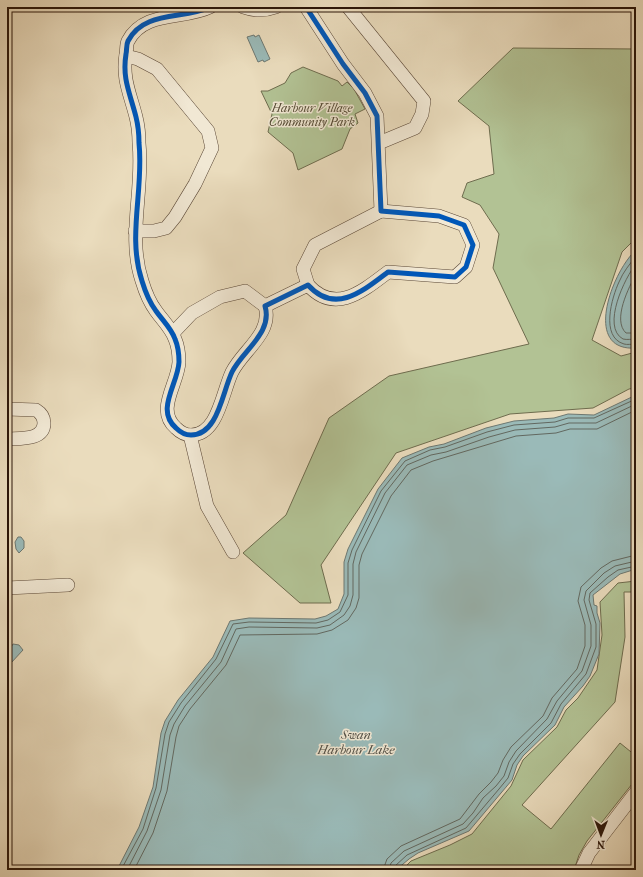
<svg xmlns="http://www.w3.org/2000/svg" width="643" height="877" font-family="'IM FELL French Canon',serif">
<rect width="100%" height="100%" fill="#eadcbd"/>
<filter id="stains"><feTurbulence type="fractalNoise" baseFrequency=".005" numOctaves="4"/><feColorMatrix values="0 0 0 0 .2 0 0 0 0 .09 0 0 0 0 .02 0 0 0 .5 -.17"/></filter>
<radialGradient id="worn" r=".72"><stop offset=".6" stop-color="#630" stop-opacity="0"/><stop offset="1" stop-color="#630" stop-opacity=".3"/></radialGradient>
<g fill="#b2c294" stroke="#6e6c4e">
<path d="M513 48 636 49V238L622 252 592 340 621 356 636 352V388L629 389 593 408 510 414 396 453 321 565 331 603H300L243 553 286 515 329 418 389 376 529 344 493 268 499 234 480 205 462 197 467 183 494 174 489 126 458 101Z"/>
<path d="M303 67 338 81 342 86 347 82 354 89 365 109 355 114 358 123 350 129 342 149 298 170 293 153 268 132 272 114 261 91H268L285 83 291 73Z"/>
<path d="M636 581V592H624L625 637 615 702 522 805 551 829 620 743 636 756V779L587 841 579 855 574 870H402L411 861 450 845 472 834 511 786 523 760 557 727 566 710 578 698 597 670 602 635 600 602 618 583Z"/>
</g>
<g fill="#9abab8" stroke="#6d7872">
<path d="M254 35 255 37 259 35 270 59 264 62 263 60 258 62 247 37Z"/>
<path d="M636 250V348C581 352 613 270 636 250Z"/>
<path d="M636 395V569L620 574 593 595 594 605 597 606V613L600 623 599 654 590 676 583 686 564 707 555 725 523 756 517 765 512 780 469 831 418 853 409 859 396 870H117L139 827 153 787 161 733 165 721 178 700 213 657 230 621 249 618 315 619 326 616 338 609 344 594V562L348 549 378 489 402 458 429 447 444 444 486 428 514 421 554 418 568 414 594 415Z"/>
<path d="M18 537H21L24 541V548L19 553 16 549 15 542Z"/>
<path d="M13 644 19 645 23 650 11 663 7 661V654Z"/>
</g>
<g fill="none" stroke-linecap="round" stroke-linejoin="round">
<g stroke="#626860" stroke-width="1">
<path d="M636 256C630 264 623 272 619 282 612 297 600 337 624 344 627 345 632 344 636 344"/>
<path d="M636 264C625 277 601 327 623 339 627 340 632 339 636 339"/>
<path d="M636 274C629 287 612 320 626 333H636"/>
<path d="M121 870 143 829 156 788 165 734 169 722 181 703 216 659 233 624 249 622 316 623 328 620 340 612 348 595V563L352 550 381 491 405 461 430 450 445 447 487 432 514 425 555 422 568 418H594L636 399"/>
<path d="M127 870 147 831 161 790 170 735 174 724 185 706 221 662 236 629 249 627 317 628 330 625 344 615 350 606 353 595V564L356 552 385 493 407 465 431 455 446 452 489 437 515 430 555 427 569 423H596L636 404"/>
<path d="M134 870 153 833 167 791 176 737 179 726 190 709 226 665 240 635 317 634 332 630 348 620 356 608 359 598V565L362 554 391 496 411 470 433 461 516 436 556 433 570 429H597L636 410"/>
<path d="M383 870 387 859 401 846 460 819 479 794 491 782 498 773 503 760 511 747 543 716 552 698 577 669 585 646V625L578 601 581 587 601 568 612 561 636 555"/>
<path d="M389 870 391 863 404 851 463 824 473 813 483 798 496 786 504 776 509 762 516 751 547 719 557 701 582 671 591 646V625L584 600 586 591 604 573 615 566 636 561"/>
<path d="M394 870 395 866 407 855 466 828 499 789 508 778 513 764 520 754 551 723 561 704 586 674 596 647V624L589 600 590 593 608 577 618 570 636 566"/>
</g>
<defs>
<g id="street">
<path d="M210 7C184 20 144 10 128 41 126 45 127 50 126 54 122 79 130 93 136 117 138 125 139 135 139 143 144 190 127 236 142 281 145 291 150 303 156 311 163 321 171 328 175 339 178 346 179 355 179 362 178 384 155 410 176 428 180 432 185 435 191 435 218 435 222 393 232 372 243 350 273 333 265 306"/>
<path d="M243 7C254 11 265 11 276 7"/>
<path d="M306 7 343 64 365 93 377 116 381 211"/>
<path d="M348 7 424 101 422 114 415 128 379 143"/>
<path d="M126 56 138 59 157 69 208 131 212 148 195 184 175 217 166 228 154 231H135"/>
<path d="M308 285 303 269 315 245 381 211"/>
<path d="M265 306 308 285C335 315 363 291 388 272L455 277 466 267 473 245 464 225 439 216 381 211"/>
<path d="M173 333 192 313 220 297 245 291 265 306"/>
<path d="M7 409 36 410C41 413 44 417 44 423 44 441 19 438 7 439"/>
<path d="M190 435 207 506 233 552"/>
<path d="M7 588 68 585"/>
<path d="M581 870 589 853 636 792"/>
</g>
</defs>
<use href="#street" stroke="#5a4736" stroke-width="14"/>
<use href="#street" stroke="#f1e8d4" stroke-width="13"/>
<defs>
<path id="cycleway" d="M210 7C184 20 144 10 128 41 126 45 127 50 126 54 122 79 130 93 136 117 138 125 139 135 139 143 144 190 127 236 142 281 145 291 150 303 156 311 163 321 171 328 175 339 178 346 179 355 179 362 178 384 155 410 176 428 180 432 185 435 191 435 218 435 222 393 232 372 243 350 273 333 265 306L308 285C335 315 363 291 388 272L455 277 466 267 473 245 464 225 439 216 381 211 377 116 365 93 343 64 306 7"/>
</defs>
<use href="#cycleway" stroke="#f1e8d4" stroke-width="8"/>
<use href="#cycleway" stroke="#0057b8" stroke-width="5"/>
</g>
<g text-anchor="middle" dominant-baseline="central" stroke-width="3" stroke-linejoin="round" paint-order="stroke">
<g font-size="12" font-style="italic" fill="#534933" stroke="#f1e8d4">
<text x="312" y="108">Harbour Village<tspan x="312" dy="14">Community Park</tspan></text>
</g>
<g font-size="13" font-style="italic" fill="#514f46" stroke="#f1e8d4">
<text x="356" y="734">Swan<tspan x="356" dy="15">Harbour Lake</tspan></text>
</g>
</g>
<rect width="643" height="877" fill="none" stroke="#eadcbd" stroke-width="24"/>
<rect x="8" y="8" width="627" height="861" fill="none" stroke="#2a1509" stroke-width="2"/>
<rect x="12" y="12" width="619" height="853" fill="none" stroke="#2a1509"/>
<g transform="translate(601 835) rotate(181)" stroke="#f1e8d4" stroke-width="3" paint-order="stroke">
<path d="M0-3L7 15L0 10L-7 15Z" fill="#2a1509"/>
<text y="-6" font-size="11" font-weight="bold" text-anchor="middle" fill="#2a1509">N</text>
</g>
<rect width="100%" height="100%" filter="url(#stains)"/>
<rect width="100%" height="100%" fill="url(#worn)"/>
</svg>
